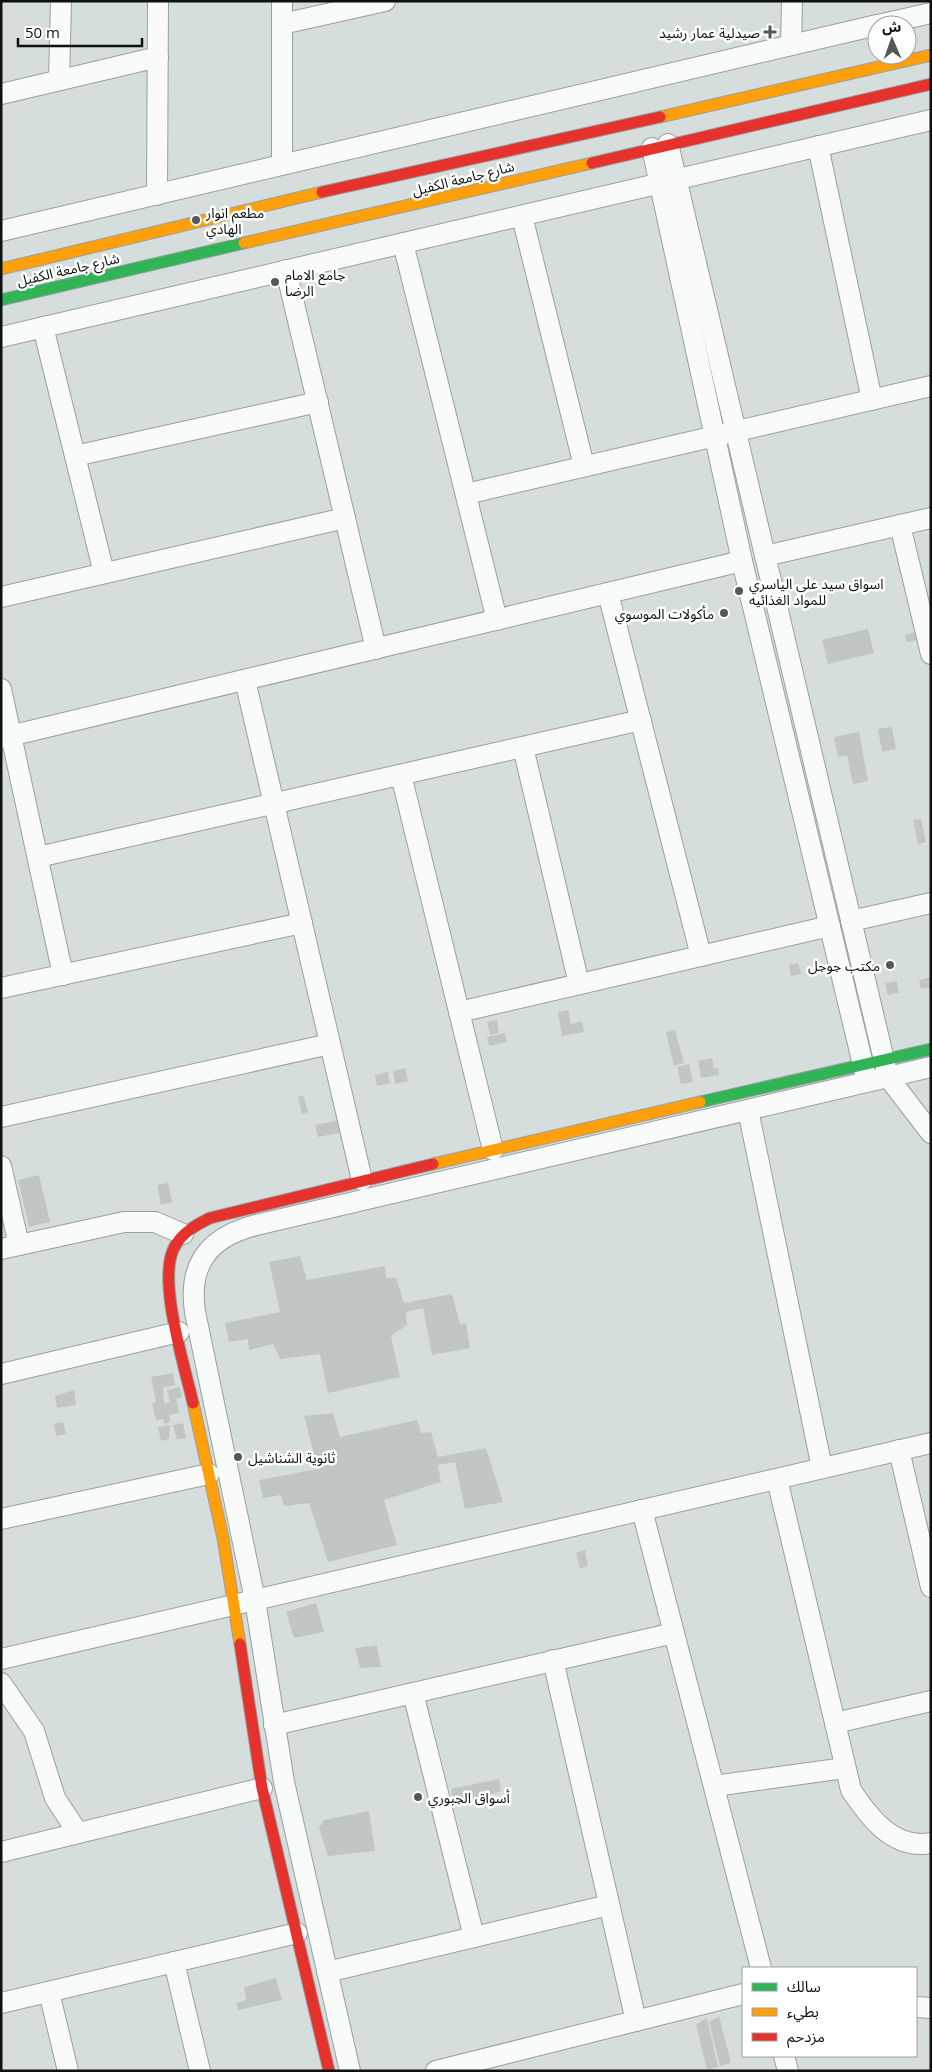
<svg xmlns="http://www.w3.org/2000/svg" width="932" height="2072" font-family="'Open Sans','Noto Sans Arabic',sans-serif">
<rect width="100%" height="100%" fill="#d5dedd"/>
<g fill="#c0c6c6">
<path d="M868 629 874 653 828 664 822 640Z"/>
<path d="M916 632 918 640 907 642 905 635Z"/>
<path d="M892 727 896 749 882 752 878 729Z"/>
<path d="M859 732 868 781 853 784 847 755 838 757 834 737Z"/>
<path d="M921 819 926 842 918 844 913 820Z"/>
<path d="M798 963 801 974 791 976 789 965Z"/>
<path d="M931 977V987L921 989 919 980Z"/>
<path d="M897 981 899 993 888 995 885 983Z"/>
<path d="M568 1010 571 1024 582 1021 584 1032 562 1036 558 1012Z"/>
<path d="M497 1020 499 1033 490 1035 487 1022Z"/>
<path d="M675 1030 684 1063 674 1066 666 1032Z"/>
<path d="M505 1033 507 1042 489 1046 487 1037Z"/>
<path d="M712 1058 714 1069 718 1068 719 1075 701 1078 698 1061Z"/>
<path d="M689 1064 693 1082 681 1084 677 1067Z"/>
<path d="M405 1068 408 1081 395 1084 393 1071Z"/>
<path d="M388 1072 390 1083 377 1086 375 1075Z"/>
<path d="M303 1095 308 1112 302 1114 298 1097Z"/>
<path d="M341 1120 344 1132 318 1137 315 1125Z"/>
<path d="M39 1175 50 1222 29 1227 18 1180Z"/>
<path d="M168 1183 172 1202 161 1205 157 1185Z"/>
<path d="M300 1256 307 1280 385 1266 386 1278H396L404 1303 452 1294 460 1324 466 1323 470 1348 432 1355 423 1308 406 1312 407 1325 391 1336 400 1377 328 1393 320 1354 280 1359 273 1344 249 1350 248 1339 229 1342 225 1323 280 1312 269 1262Z"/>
<path d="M173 1373 175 1385 163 1388 164 1403 170 1402 167 1390 180 1387 182 1397 176 1399 179 1413 169 1415 171 1422 164 1424 163 1419 156 1420 152 1403 156 1402 151 1377Z"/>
<path d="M74 1390 76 1405 57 1408 55 1396Z"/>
<path d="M333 1413 340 1437 417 1420 421 1433 431 1432 438 1457 486 1448 503 1502 465 1509 455 1462 438 1465 441 1482 384 1500 397 1545 328 1562 309 1503 284 1506 281 1495 263 1498 259 1480 318 1469 304 1416Z"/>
<path d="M63 1422 66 1434 56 1436 54 1424Z"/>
<path d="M183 1423 186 1438 177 1440 173 1425Z"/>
<path d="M170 1425 169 1439 161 1441 158 1427Z"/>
<path d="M585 1550 588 1566 580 1569 576 1553Z"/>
<path d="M316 1603 324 1632 294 1638 286 1612Z"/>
<path d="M377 1645 381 1667 360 1668 355 1648Z"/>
<path d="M499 1779 501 1791 454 1807 451 1789Z"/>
<path d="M369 1811 375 1851 328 1856 319 1828 324 1820Z"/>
<path d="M276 1978 282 2000 238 2010 236 2003 246 2000 244 1987Z"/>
<path d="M719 2016 731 2063 720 2066 709 2022Z"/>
<path d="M707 2018 718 2067 707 2070 696 2024Z"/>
</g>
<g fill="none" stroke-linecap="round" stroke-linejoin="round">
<defs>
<g id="street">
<path d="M282 1V165"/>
<path d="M282 24 385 1"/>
<path d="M878 25 931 13"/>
<path d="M791 45 792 1"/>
<path d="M59 80 61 1"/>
<path d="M1 94 158 57"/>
<path d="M668 144 888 1077 931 1133"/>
<path d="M818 146 872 400"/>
<path d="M652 148 742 561 866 1077"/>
<path d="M157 195 158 1"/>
<path d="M522 216 584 466"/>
<path d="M1 231 877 25"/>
<path d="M403 243 497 620"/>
<path d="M286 270 376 649"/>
<path d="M43 327 104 573"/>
<path d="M1 337 931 120"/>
<path d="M75 456 318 402"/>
<path d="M466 494 931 386"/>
<path d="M900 525 931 654"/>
<path d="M765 556 931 518"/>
<path d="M608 593 701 956"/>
<path d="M1 597 345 518"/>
<path d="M245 680 362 1180"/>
<path d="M1 689 63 975"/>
<path d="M1 738 742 561"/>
<path d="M523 747 579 984"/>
<path d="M401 775 493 1150"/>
<path d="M38 857 641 720"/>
<path d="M851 921 931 903"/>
<path d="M1 988 302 923"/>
<path d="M459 1012 830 926"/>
<path d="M748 1110 822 1468"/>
<path d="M1 1117 330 1044"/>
<path d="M1 1166 19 1245"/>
<path d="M1 1249 124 1222H155L183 1234"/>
<path d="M1 1374 179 1332"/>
<path d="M899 1450 931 1587"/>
<path d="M777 1479 851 1790C869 1817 893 1850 931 1843"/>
<path d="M642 1510 761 1968"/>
<path d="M1 1519 209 1474"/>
<path d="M1 1659 931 1443"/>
<path d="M553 1660 636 2021"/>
<path d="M1 1683 34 1731 55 1798 78 1833"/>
<path d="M413 1693 474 1937"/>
<path d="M835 1723 931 1701"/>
<path d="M274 1725 674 1633"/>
<path d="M714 1786 845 1768"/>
<path d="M1 1852 262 1788"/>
<path d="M174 1962 200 2071"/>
<path d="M327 1972 609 1905"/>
<path d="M49 1992 68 2071"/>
<path d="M1 2003 297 1933"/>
<path d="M916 2007 931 2008"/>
<path d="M784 2056 788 2071"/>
<path d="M350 2071 284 1782 255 1600 195 1312C188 1264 209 1237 256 1225L931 1067"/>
<path d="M436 2071 743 1994"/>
</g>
<g id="fast">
<path d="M1 300 244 243"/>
<path d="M700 1102 931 1049"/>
</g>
<g id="slow">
<path d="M660 117 931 55"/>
<path d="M244 243 592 163"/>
<path d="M1 269 322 192"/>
<path d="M433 1164 700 1102"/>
<path d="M193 1403 223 1538 240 1644"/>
</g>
<g id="jam">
<path d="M592 163 931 84"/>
<path d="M322 192 660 117"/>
<path d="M193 1403C185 1367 156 1277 175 1246 183 1232 196 1225 210 1218L433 1164"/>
<path d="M240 1644 262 1788 329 2071"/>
</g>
</defs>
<use href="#street" stroke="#9aa09f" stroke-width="22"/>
<use href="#fast" stroke="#9aa09f" stroke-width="13"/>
<use href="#slow" stroke="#9aa09f" stroke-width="13"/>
<use href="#jam" stroke="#9aa09f" stroke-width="13"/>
<use href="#street" stroke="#f9fafa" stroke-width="20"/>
<use href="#fast" stroke="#30b455" stroke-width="11"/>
<use href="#slow" stroke="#ff9f0a" stroke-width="11"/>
<use href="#jam" stroke="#e5322d" stroke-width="11"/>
</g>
<g fill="#525958" stroke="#fff" stroke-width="2">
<path d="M767.5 24.5h5v5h5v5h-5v5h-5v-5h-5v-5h5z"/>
<circle cx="196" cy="220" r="5"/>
<circle cx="275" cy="282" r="5"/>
<circle cx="739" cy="591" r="5"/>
<circle cx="724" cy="613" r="5"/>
<circle cx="890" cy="965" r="5"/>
<circle cx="238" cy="1457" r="5"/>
<circle cx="418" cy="1797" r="5"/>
</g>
<g text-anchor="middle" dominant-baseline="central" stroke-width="5" stroke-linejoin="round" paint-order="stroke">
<g font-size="14" fill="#0c1211" stroke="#fff" text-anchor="start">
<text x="760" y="32" text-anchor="end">صيدلية عمار رشيد</text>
<text x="206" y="212">مطعم انوار<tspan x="206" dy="16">الهادي</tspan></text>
<text x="285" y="274">جامع الامام<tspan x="285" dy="16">الرضا</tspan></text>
<text x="749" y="583">اسواق سيد علي الياسري<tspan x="749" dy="16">للمواد الغذائيه</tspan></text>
<text x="714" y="613" text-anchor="end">مأكولات الموسوي</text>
<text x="880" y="965" text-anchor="end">مكتب جوجل</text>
<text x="248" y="1457">ثانوية الشناشيل</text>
<text x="428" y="1797">أسواق الجبوري</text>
</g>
<g font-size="14" fill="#0c1211" stroke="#fff">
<text transform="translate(463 178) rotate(-14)">شارع جامعة الكفيل</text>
<text transform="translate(68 269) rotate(-13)">شارع جامعة الكفيل</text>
</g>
</g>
<rect width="932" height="2072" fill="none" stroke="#0c1211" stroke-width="5"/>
<rect x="742" y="1967" width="175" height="90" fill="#ffffff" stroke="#9ea0a0"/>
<rect x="752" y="1983" width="25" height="8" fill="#30b455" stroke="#9ea0a0"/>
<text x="787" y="1992" font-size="15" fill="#0c1211">سالك</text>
<rect x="752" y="2008" width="25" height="8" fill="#ff9f0a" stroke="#9ea0a0"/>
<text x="787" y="2017" font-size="15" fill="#0c1211">بطيء</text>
<rect x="752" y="2033" width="25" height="8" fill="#e5322d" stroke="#9ea0a0"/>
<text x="787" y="2042" font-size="15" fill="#0c1211">مزدحم</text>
<g transform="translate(892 40) rotate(358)"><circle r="24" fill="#ffffff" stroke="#9ea0a0"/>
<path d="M0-4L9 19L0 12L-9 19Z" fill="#525958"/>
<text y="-8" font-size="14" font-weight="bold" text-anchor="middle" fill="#0c1211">ش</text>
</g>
<path d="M18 38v8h124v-8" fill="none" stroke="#0c1211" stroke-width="2.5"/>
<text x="25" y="38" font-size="15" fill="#0c1211" stroke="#ffffff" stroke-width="4" paint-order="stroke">50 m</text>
</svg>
